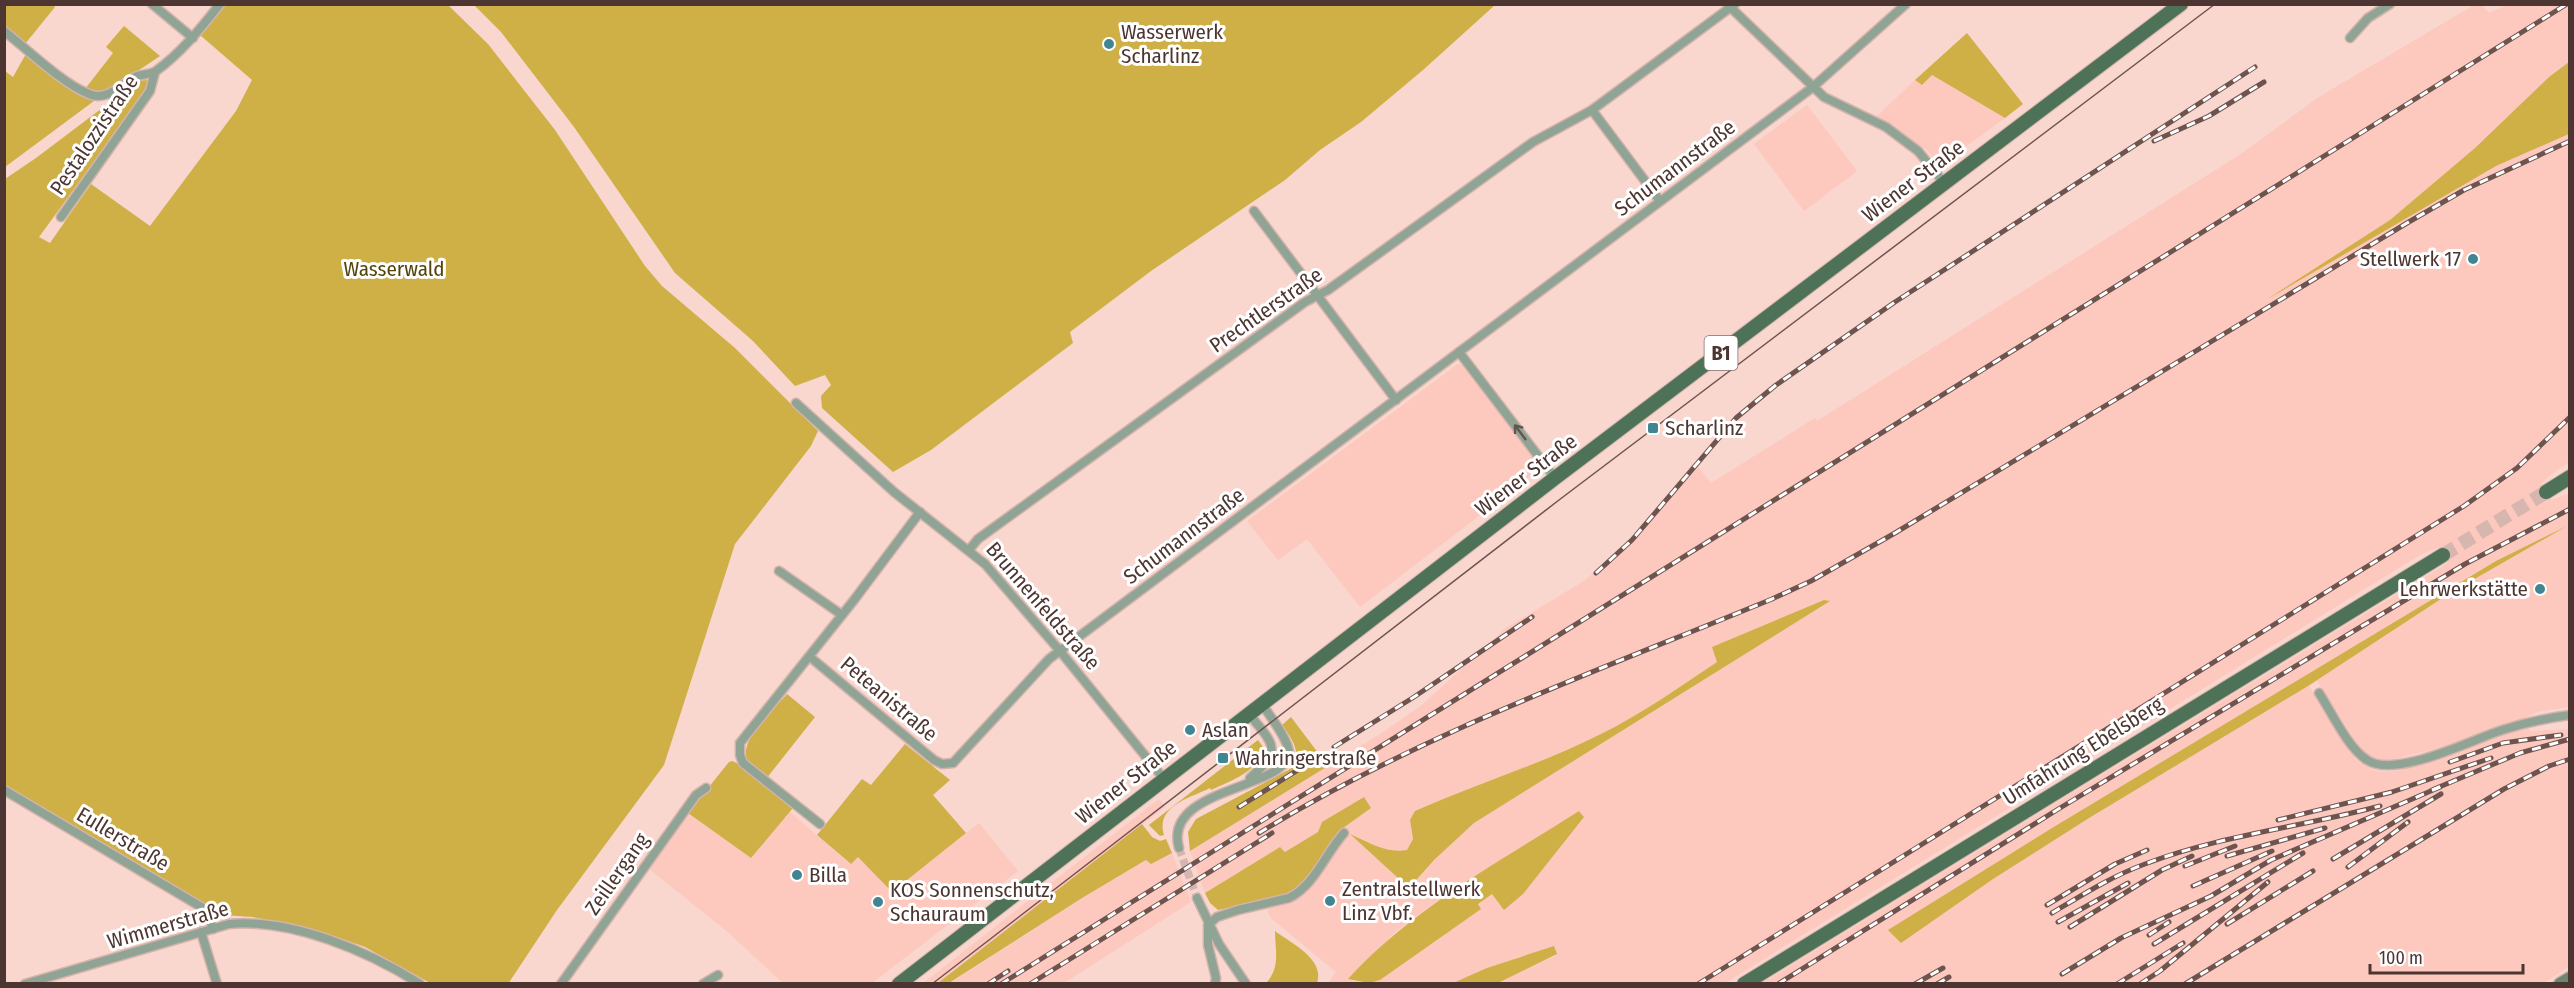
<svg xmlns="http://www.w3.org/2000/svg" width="2574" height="988" font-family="'Fira Sans Condensed',sans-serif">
<rect width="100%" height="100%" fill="#f9d6ce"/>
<g fill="#fdc8bd" fill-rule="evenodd">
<path d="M2474 5H2482L2489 13 2507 5H2569V62L2549 77 2475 148 2390 220 2287 287 2496 166 2569 134V462L2549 476 2541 484 2551 500 2569 494V707L2536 712 2523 720 2431 750 2385 761 2367 756 2361 750 2317 681 2309 686 2355 759 2373 770 2382 772 2398 771 2424 763 2497 736 2527 728 2531 731 2569 729V967L2542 984 1763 983 2448 563 2438 548 2420 555 1725 983H1498L1557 955 1520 956 1453 983H1328L1336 972 1272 919 1267 911 1272 906 1294 901 1311 886 1335 849 1350 834 1343 828 1371 808 1364 797 1322 822 1318 832 1285 852 1280 847 1205 893 1190 851 1385 731 1422 705 1506 628 1584 581 1629 543 1694 462 1711 483 1815 418 1817 421 2241 154 2319 97ZM1824 600 1829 601 1474 823 1434 860 1409 888 1352 835 1384 849 1399 851 1407 850 1413 839 1410 820 1438 801 1515 772 1600 735 1634 717 1718 661 1712 647ZM1580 811 1584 817 1567 837 1477 904 1480 909 1380 980 1369 983 1349 980 1395 932 1427 908Z"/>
<path d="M1932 75 2005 118 1940 165 1927 150 1875 118 1915 80 1923 85Z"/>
<path d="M1807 105 1857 171 1804 211 1754 144Z"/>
<path d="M1458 364 1465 366 1543 467 1360 607 1307 539 1278 560 1247 521Z"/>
<path d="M1159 799 1165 807 938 983 922 984Z"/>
<path d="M790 812 850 864 858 857 892 892 979 823 1018 871 872 983 784 984 729 933 648 868 688 813 750 857Z"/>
<path d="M1172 853 1191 902 1064 983 949 984 1082 898 1147 860Z"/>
</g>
<g fill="#cfb047">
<path d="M53 4 55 7 25 44 5 28 4 5Z"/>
<path d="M223 5H448L488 44 555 130 645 266 662 286 735 348 818 431 811 446 735 544 664 765 557 910 508 984 430 983 365 947 325 933 253 917 222 915 5 785V179L36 158 138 81 147 80 148 84 144 93 39 237 50 243 91 184 150 226 236 111 252 80 200 35Z"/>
<path d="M474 5H1495L1423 70 1361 122 1320 150 1285 180 1151 271 1070 332 1073 343 931 450 893 472 822 408 821 396 831 385 825 375 795 386 753 341 675 273 574 127 501 32Z"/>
<path d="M124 26 160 56 108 91 99 93 85 89 113 53 106 47Z"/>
<path d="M1967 33 2023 104 2005 118 1932 75 1922 85 1915 80Z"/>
<path d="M27 52 98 98 5 167V71L13 77Z"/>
<path d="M2569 62V134L2496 166 2266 300 2390 220 2475 148 2549 77Z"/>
<path d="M2567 526 2450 593 2308 686 2089 818 1993 879 1901 943 1888 930 2057 825 2496 561Z"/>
<path d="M1824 600 1830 601 1474 823 1434 860 1409 888 1350 834C1368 842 1387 854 1407 850L1413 839 1410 820 1415 811C1477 784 1541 764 1601 734 1642 714 1679 687 1717 662L1712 647Z"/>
<path d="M787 694 815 717 766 779 746 761C741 736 772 711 787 694Z"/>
<path d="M1291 717 1328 766 1190 851 1188 832 1196 819 1292 768C1302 751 1292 739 1282 725Z"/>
<path d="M1258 740 1263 747C1261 771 1230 781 1211 790L1210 788C1190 798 1155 806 1164 835L1160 836 1149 825Z"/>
<path d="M905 744 950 780 933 795 966 833 892 892 858 857 851 864 817 835 862 779 871 785Z"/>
<path d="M732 761 739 764 793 808 751 858 688 813 729 762Z"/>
<path d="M1364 797 1371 808 1343 828 1305 882 1290 894 1223 909 1218 910 1210 903 1205 893 1280 847 1285 852 1318 832 1322 822Z"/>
<path d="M1579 811 1584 817 1523 894 1504 910 1492 894 1478 904 1481 909 1380 980 1369 983 1348 979C1413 908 1499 862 1579 811Z"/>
<path d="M1142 824 1152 837 1160 841 1166 839 1172 853 1151 864 1146 860 1082 898 949 983H938Z"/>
<path d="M1275 931C1292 944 1325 959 1317 983H1266C1281 967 1275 950 1275 931Z"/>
<path d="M1554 946 1557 954 1498 983H1453L1487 968Z"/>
</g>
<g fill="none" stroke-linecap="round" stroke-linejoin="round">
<path stroke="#d7b6af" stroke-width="8" stroke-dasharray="8 4" stroke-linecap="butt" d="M1179 848 1197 898"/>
<path stroke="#d7b6af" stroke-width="14" stroke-dasharray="14 7" stroke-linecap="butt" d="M2443 555 2546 492"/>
<defs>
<g id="street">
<path d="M152 4 193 38"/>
<path d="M1728 5 1824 97 1886 127 1918 151 1945 184"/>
<path d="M4 31C28 50 63 84 89 94 107 102 121 84 135 77 141 74 150 75 156 71 181 53 201 28 220 4"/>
<path d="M2350 38 2368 18 2390 4"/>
<path d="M1592 110 1660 201"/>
<path d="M1254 211 1396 400"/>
<path d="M61 217 150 91 155 72"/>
<path d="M1459 352 1555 478"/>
<path d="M796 403 894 492 985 564 1060 651 1164 779"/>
<path d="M969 550 978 539 1305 302 1328 290 1533 142 1592 110 1735 4"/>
<path d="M779 571 842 615"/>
<path d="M810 657 934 760 942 764 953 763 1049 659 1813 87 1906 4"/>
<path d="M2319 693C2332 713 2348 748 2367 760 2395 779 2471 740 2502 730 2524 723 2547 718 2570 715"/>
<path d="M1249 714C1274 745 1283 749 1250 778"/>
<path d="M4 790 203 908 208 914 213 929"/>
<path d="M820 824 743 763 740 755V743L854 600 920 512"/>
<path d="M1179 848C1162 787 1286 790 1289 753 1289 740 1269 715 1262 704"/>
<path d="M1197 898 1219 944 1246 984"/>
<path d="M201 932 217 984"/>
<path d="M25 984 229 924C291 918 368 951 420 984"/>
<path d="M561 984 696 795 706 788"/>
<path d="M703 984 718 975"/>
<path d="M1215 984 1216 978 1208 945V925L1217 917 1238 910 1289 898C1315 885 1325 854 1344 833"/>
</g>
<path id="secondary" d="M2560 984 2570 978"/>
<g id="primary">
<path d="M2546 492 2570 477"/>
<path d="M899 984 1555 478 2181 4"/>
<path d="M1744 984 2443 555"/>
</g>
</defs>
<use href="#street" stroke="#d3b3ab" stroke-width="11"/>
<use href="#secondary" stroke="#d3b3ab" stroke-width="15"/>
<use href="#primary" stroke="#d3b3ab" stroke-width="16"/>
<use href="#street" stroke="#90a495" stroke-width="8"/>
<use href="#secondary" stroke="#6a8771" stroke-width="12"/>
<use href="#primary" stroke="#4e7258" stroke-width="14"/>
<path stroke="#6e544f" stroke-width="1.5" d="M932 984 1559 500 2215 4"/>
<defs>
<g id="rail">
<path d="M2154 141 2209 116 2264 82"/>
<path d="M1596 573 1632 540 1736 418 1776 385 1895 302 2255 67"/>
<path d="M1334 747 1414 697 1532 617"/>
<path d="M2450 762 2503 743 2561 735"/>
<path d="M2432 790 2520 753 2570 739"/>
<path d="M1239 807 1301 768"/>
<path d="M2278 820 2392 792 2491 758"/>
<path d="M1259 833C1420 734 1598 671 1772 599L1811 581 1895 533 2407 223 2464 190 2570 141"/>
<path d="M2227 856 2325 828"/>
<path d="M2333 859 2441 794"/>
<path d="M2185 866 2235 846"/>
<path d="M2348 867 2408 822"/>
<path d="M2193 886 2272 851"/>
<path d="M2047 905 2115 864 2147 850"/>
<path d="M2052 913C2082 895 2112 876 2145 864 2221 835 2302 827 2380 806"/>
<path d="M2058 922 2128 883"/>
<path d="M2227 924 2313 871"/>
<path d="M2070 927 2162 870 2192 856"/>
<path d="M2149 935 2169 922"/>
<path d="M2154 944 2303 853"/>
<path d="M2062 974 2121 938 2211 896 2271 860 2440 787"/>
<path d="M988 984 1008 971"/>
<path d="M1001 984 2567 4"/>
<path d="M1030 984 1272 833"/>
<path d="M1698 984 2464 506 2517 468 2570 417"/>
<path d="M1778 984 2060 808 2465 564 2570 509"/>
<path d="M1915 984 1943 968"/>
<path d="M1937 984 1949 977"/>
<path d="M2117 984 2183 943"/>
<path d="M2140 984 2160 971 2268 882"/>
<path d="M2185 984 2504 789 2549 766 2570 759"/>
</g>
</defs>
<use href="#rail" stroke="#6e544f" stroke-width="5"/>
<use href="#rail" stroke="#fff" stroke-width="3" stroke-dasharray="9" stroke-linecap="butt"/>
</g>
<defs><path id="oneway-shaft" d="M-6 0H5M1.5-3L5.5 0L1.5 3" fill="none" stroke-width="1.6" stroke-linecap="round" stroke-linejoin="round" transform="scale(1.5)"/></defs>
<use stroke="#61574f" href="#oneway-shaft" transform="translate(1520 432) rotate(-127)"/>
<g fill="#418593" stroke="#fff" stroke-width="2">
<circle cx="1109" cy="44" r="6"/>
<circle cx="2473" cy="259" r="6"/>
<rect x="1647" y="422" width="12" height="12" rx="3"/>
<circle cx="2540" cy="589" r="6"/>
<circle cx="1190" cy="730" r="6"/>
<rect x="1217" y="752" width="12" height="12" rx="3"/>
<circle cx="797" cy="875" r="6"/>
<circle cx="1330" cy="901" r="6"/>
<circle cx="878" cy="902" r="6"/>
</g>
<g text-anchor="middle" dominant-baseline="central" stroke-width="6" stroke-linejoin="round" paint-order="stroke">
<rect fill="#fff" stroke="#82726f" stroke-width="1.5" x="1704.5" y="336" width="33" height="34" rx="4.5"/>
<g font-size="20" font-weight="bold" fill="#4d3631">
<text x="1721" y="353">B1</text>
</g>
<g font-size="21" fill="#4d3631" stroke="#fff" text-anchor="start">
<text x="1121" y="32">Wasserwerk<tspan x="1121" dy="24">Scharlinz</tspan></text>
<text x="2461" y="259" text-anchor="end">Stellwerk 17</text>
<text x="1665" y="428">Scharlinz</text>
<text x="2528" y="589" text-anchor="end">Lehrwerkstätte</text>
<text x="1202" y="730">Aslan</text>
<text x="1235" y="758">Wahringerstraße</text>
<text x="809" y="875">Billa</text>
<text x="1342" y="889">Zentralstellwerk<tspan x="1342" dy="24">Linz Vbf.</tspan></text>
<text x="890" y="890">KOS Sonnenschutz,<tspan x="890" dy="24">Schauraum</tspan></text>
</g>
<g font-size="21" fill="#4d3631" stroke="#fff">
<text transform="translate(94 135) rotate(-56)">Pestalozzistraße</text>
<text transform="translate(1675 168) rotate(-37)">Schumannstraße</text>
<text transform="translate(1913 181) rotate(-37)">Wiener Straße</text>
<text transform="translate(1266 310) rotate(-35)">Prechtlerstraße</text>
<text transform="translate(1526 475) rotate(-37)">Wiener Straße</text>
<text transform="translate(1184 536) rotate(-37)">Schumannstraße</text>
<text transform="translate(1043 606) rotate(49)">Brunnenfeldstraße</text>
<text transform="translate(889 699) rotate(40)">Peteanistraße</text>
<text transform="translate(2083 751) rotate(-32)">Umfahrung Ebelsberg</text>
<text transform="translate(1126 782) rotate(-38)">Wiener Straße</text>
<text transform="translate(123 839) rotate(31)">Eullerstraße</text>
<text transform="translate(617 874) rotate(-55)">Zeillergang</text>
<text transform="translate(168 925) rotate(-16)">Wimmerstraße</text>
</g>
<g font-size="21" fill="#544409" stroke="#fff">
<text x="394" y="269">Wasserwald</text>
</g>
</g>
<rect width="2574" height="988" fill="none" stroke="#4d3631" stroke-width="12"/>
<path d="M2370 964v9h153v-9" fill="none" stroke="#4d3631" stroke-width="3"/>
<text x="2379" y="964" font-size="18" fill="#4d3631" stroke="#ffffff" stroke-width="4.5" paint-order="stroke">100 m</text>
</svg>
